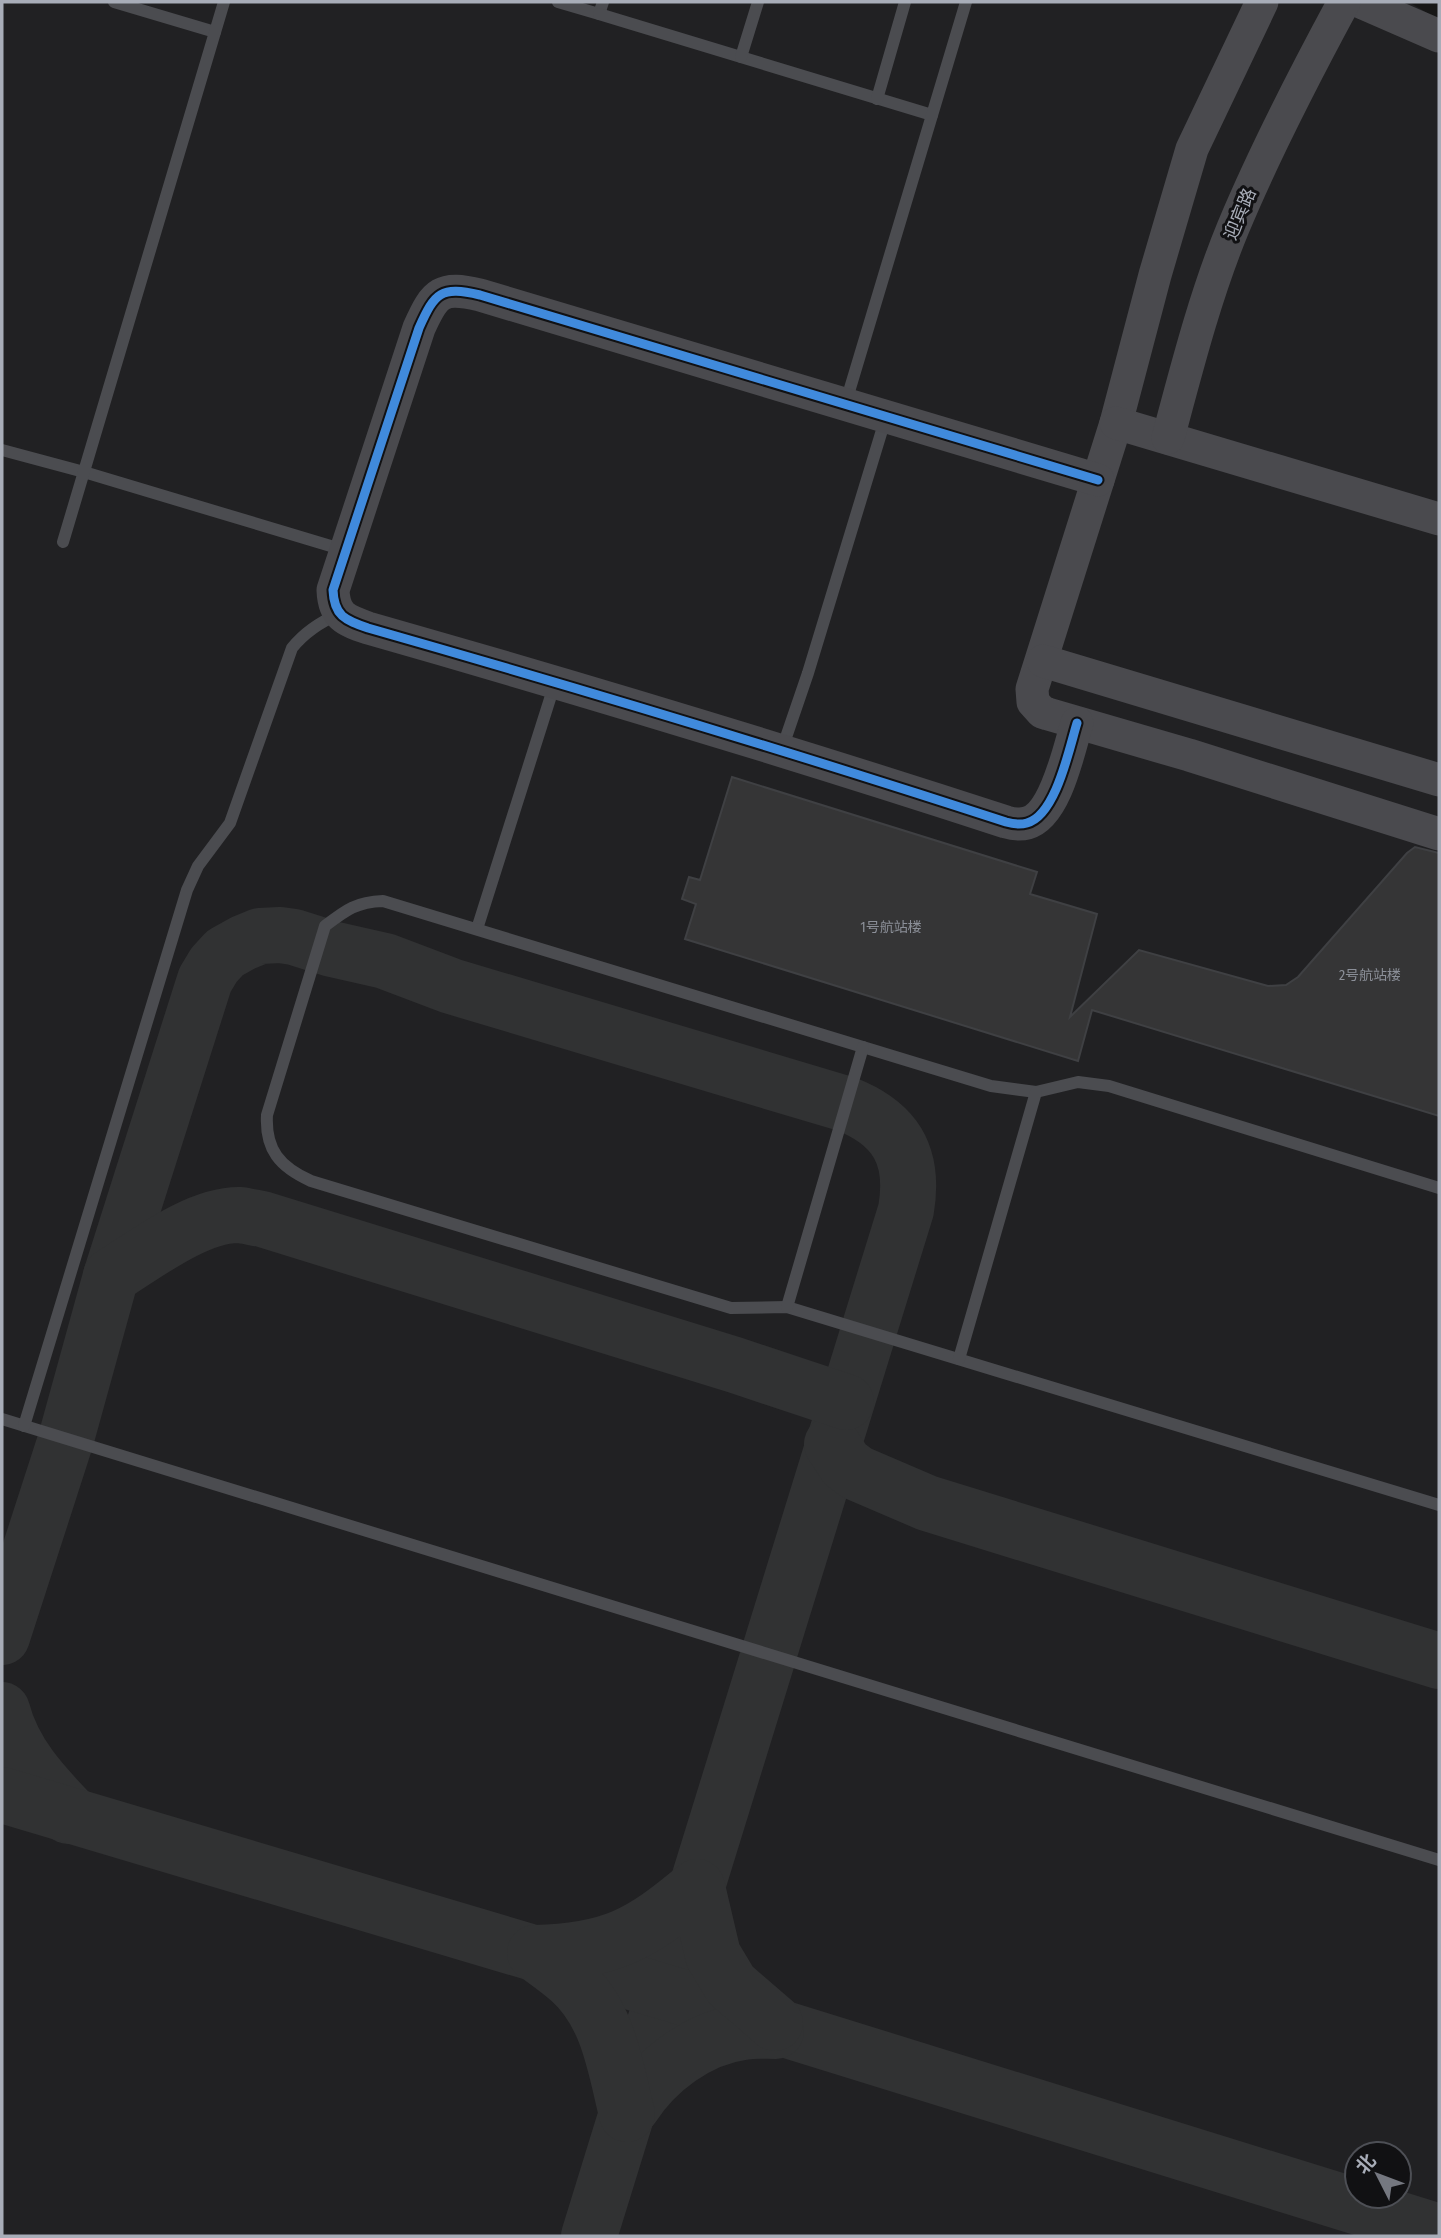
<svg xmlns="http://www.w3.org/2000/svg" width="1441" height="2238" font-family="'Fira Sans Condensed','Noto Sans SC',sans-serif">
<rect width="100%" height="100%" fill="#171717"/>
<path fill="#212123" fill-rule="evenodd" d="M2 2H1409L1439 20V2236H2ZM1357 2154H1399V2196H1357Z"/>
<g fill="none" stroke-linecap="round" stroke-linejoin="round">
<g stroke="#313233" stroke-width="56">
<path d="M111 1276 205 980 214 965 225 953 243 943 260 936 280 935 294 937 332 949 385 961 451 986 846 1104C897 1124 915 1157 906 1210L589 2236"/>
<path d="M832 1444 845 1464 857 1473 927 1503 1439 1661"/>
<path d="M2 1637 66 1439 111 1276C146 1254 198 1214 240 1215 247 1216 255 1218 262 1219L735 1365 846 1402"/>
<path d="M2 1710C13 1753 42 1784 73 1816H68"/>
<path d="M2 1795 665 1992 1439 2232"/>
<path d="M632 2107C656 2070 698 2038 743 2032 753 2030 765 2031 776 2031"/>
<path d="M627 2114C615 2066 609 2015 570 1980 559 1970 547 1962 535 1953 611 1951 640 1935 697 1887L713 1955 731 1985 775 2023"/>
</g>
</g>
<path fill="#353536" stroke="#3f4043" stroke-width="2" d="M732 777 1037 872 1030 894 1097 914 1070 1017 1139 950 1268 986 1286 985 1298 977 1407 853 1415 847 1439 853V1116L1092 1010 1078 1061 685 939 696 904 682 899 689 877 700 880Z"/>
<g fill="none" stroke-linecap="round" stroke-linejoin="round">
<g stroke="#4b4c50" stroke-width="12">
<path d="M114 2 215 32"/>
<path d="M558 2 599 14 603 2"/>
<path d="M599 14 932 115"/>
<path d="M741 57 758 2"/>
<path d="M877 99 905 2"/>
<path d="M845 405 966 2"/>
<path d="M2 450 84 472 344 550"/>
<path d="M63 542 224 2"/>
<path d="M782 749 808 673 886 417"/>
<path d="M477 929 555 683"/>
<path d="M1439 1188 1109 1086 1078 1082 1036 1092 991 1086 383 901C356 902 346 910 325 926L267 1115C265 1150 280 1167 311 1181L731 1308 787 1307 1439 1505"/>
<path d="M787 1307 863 1047"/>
<path d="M959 1359 1036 1092"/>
<path d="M2 1419 1439 1860"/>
<path d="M24 1426 187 890 198 866 230 823 292 648C305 632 320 622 339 614"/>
</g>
<g stroke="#4a4a4e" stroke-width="33">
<path d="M1262 2 1192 149 1155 275 1116 423 1032 689 1033 702 1042 712 1048 714 1189 755 1439 834"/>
<path d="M1361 2 1439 36"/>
<path d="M1116 423 1439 519"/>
<path d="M1168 438C1187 367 1205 296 1233 228 1265 151 1304 76 1344 2"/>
<path d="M1043 661 1439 780"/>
<path d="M1077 723C1069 749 1056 815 1027 823 1020 825 1013 824 1006 822 794 753 582 689 368 628 345 620 334 616 333 590L419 328C435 292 441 286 480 295L1098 480"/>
</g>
<defs>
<path id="cycleway" d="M1077 723C1069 749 1056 815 1027 823 1020 825 1013 824 1006 822 794 753 582 689 368 628 345 620 334 616 333 590L419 328C435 292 441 286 480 295L1098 480"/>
</defs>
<use href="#cycleway" stroke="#111113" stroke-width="13"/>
<use href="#cycleway" stroke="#408adc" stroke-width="9"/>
</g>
<g text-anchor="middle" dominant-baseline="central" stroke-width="6" stroke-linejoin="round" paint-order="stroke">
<g font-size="14" fill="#8b8f98">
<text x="891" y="927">1号航站楼</text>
<text x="1370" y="975">2号航站楼</text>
</g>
<g font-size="18" fill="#a8adb8" stroke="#111113">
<text transform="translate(1240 214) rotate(-67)">迎宾路</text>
</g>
</g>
<rect width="1441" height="2238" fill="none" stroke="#a8adb8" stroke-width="7"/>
<g transform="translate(1378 2175) rotate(312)"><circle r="33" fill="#111113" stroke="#4d4f55" stroke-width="2"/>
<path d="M0-5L12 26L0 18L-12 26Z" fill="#757880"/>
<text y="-10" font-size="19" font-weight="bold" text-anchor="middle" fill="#a8adb8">北</text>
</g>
</svg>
